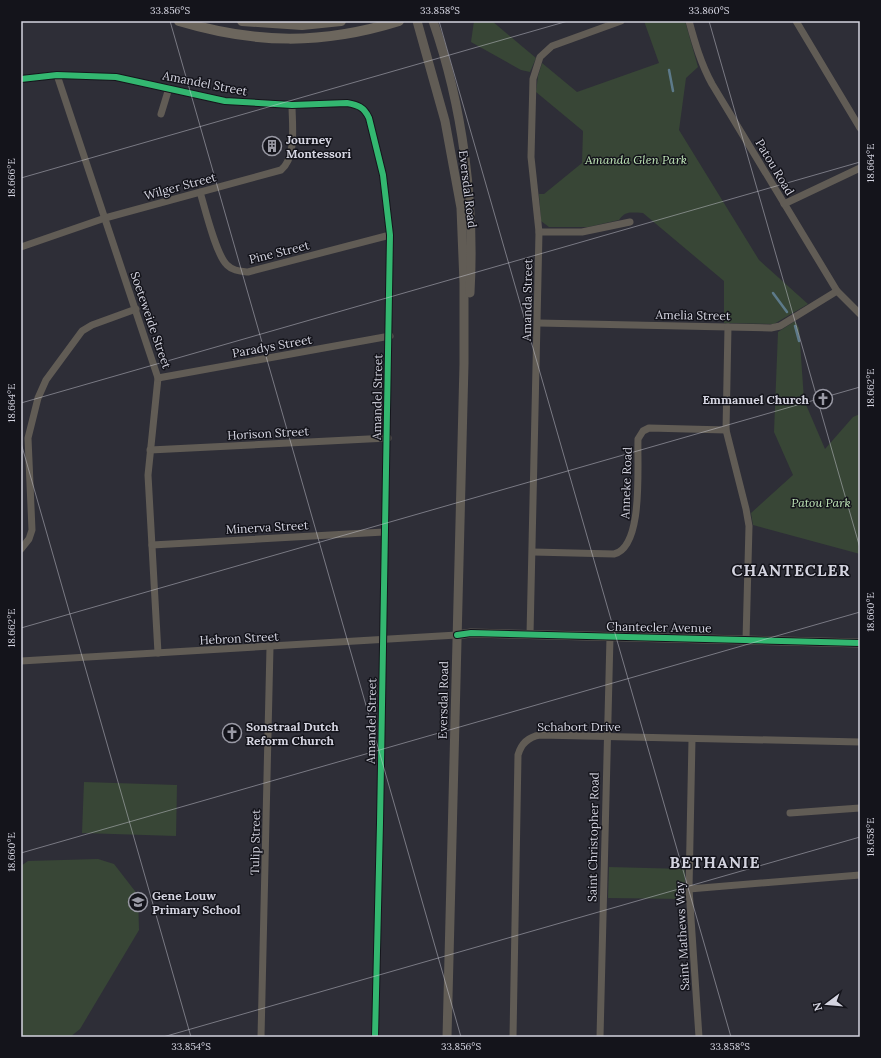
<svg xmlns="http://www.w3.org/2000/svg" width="881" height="1058" font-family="Lora,serif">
<rect width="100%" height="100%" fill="#2e2e37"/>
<g fill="#384636">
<path d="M474 21H492L536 58 530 72 521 70 471 42Z"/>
<path d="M644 21H685L698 67 686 78 679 130 759 260 808 304 774 324 724 323V281L643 213C632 213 626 210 619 220L588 227H549L541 221 539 194H544L582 163 583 131 536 92 538 76 542 63 577 92 659 63Z"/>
<path d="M795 321 799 328 804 400 825 449 853 417 860 414V554L753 525 751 513 793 475 774 432 778 332Z"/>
<path d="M84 782 177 785 176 836 82 833Z"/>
<path d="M98 859 114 864 138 895 139 930 80 1029 70 1037H21V866L28 861Z"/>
<path d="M609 867 685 869V899L608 898Z"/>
</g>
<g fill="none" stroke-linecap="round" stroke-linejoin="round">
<g stroke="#5d7a8a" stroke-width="2.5">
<path d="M669 70 673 91"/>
<path d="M773 293 787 312"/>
<path d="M795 326 799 341"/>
</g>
<g stroke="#615c55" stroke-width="7">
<path d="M689 21C695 43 701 64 712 84L837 291 860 314"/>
<path d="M796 21 860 128"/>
<path d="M57 75 158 378 148 475 158 653"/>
<path d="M21 79 57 75 116 77 225 101 292 105 347 103C358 105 364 107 369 118L383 175 390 235 380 823 375 1037"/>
<path d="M161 114 169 88"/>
<path d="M200 192C205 208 216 255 227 265 233 271 240 271 248 272L390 235"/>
<path d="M784 204 860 168"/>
<path d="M539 232H582L630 222"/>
<path d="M21 247 105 218 281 170C297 157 292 124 292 105"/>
<path d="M538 323 771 328 780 326 837 291"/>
<path d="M728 327 726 430 746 509 749 526 746 640"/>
<path d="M158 378 390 336"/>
<path d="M150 450 388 438"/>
<path d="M152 545 384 532"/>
<path d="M21 549 29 539 32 530 28 438 38 398 46 380 82 331 92 325 136 309"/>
<path d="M533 552 614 554C644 547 637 465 638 439L643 431 649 428 726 430"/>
<path d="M530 635 539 232 531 157 533 79 540 57 552 46 621 21"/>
<path d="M21 661 457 635"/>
<path d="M692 739 689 889 699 1037"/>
<path d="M790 813 860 808"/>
<path d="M689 889 860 875"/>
<path d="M261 1037 270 647"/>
<path d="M513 1037 518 755C521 744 528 737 540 735L860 742"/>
<path d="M600 1037 610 637"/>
</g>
<g stroke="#615c55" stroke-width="9">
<path d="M417 21 445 121 461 208 464 283V364L447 1037"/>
<path d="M433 21C463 107 475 202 470 293"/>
<path d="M457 635 471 633 860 643"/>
</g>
<g stroke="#6c665d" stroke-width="10">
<path d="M179 21C256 44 322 45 399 21"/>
<path d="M242 21 302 25 341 21"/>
</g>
<defs>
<g id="cycleway">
<path d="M21 79 57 75 116 77 225 101 292 105 347 103C358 105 364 107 369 118L383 175 390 235 380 823 375 1037"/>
<path d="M457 635 471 633 860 643"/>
</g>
</defs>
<use href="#cycleway" stroke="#14141b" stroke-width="8"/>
<use href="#cycleway" stroke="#33b770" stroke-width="6"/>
</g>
<path fill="none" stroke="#d4d4e0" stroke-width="1" stroke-opacity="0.45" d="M170 21 461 1037M439 21 731 1037M709 21 860 548M21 178 568 21M21 403 860 162M21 443 191 1037M21 628 860 387M21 853 860 612M163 1037 860 837"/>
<defs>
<symbol id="building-ring" viewBox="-11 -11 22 22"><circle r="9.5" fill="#14141b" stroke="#9a9aa5" stroke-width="1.5"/><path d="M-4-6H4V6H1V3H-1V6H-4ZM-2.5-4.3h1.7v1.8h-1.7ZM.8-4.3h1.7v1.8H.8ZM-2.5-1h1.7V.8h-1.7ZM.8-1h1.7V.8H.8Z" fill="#9a9aa5"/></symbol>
<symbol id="church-ring" viewBox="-11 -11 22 22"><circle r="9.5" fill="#14141b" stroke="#9a9aa5" stroke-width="1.5"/><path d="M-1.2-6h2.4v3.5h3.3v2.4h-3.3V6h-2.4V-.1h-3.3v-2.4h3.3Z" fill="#9a9aa5"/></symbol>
<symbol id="school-ring" viewBox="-11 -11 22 22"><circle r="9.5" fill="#14141b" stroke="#9a9aa5" stroke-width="1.5"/><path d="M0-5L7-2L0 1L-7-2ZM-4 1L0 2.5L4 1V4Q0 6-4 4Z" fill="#9a9aa5"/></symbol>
</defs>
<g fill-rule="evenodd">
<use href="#building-ring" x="261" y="135" width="22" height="22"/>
<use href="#church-ring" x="812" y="388" width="22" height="22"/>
<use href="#church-ring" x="221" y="722" width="22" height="22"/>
<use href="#school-ring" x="127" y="891" width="22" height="22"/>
</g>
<g text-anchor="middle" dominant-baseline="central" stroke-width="3" stroke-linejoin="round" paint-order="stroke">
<g font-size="12" fill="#d4d4e0" stroke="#14141b">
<text transform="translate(205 83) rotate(11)">Amandel Street</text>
<text transform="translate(775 167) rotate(59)">Patou Road</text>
<text transform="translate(180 186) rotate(-15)">Wilger Street</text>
<text transform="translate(468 189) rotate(83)">Eversdal Road</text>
<text transform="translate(279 252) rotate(-14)">Pine Street</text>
<text transform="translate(527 300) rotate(-89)">Amanda Street</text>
<text transform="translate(693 315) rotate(1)">Amelia Street</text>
<text transform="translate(151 320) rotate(71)">Soeteweide Street</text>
<text transform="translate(272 346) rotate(-10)">Paradys Street</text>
<text transform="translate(377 397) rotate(-89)">Amandel Street</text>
<text transform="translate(268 433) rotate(-3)">Horison Street</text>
<text transform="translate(626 483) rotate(-88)">Anneke Road</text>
<text transform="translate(267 527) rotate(-3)">Minerva Street</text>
<text transform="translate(659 627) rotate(1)">Chantecler Avenue</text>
<text transform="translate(239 638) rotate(-3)">Hebron Street</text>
<text transform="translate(443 700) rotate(-89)">Eversdal Road</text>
<text transform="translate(371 721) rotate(-89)">Amandel Street</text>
<text x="579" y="726">Schabort Drive</text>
<text transform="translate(593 837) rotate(-89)">Saint Christopher Road</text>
<text transform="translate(255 842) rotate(-89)">Tulip Street</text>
<text transform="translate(682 936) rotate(-93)">Saint Mathews Way</text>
</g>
<g font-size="12" font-weight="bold" fill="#d4d4e0" stroke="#14141b" text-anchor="start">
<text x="286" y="139">Journey<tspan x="286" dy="14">Montessori</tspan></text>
<text x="809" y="399" text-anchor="end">Emmanuel Church</text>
<text x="246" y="726">Sonstraal Dutch<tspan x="246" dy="14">Reform Church</tspan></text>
<text x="152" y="895">Gene Louw<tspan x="152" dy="14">Primary School</tspan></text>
</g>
<g font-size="12" font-style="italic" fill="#bfe5b7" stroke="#14141b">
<text x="636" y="159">Amanda Glen Park</text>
<text x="821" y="502">Patou Park</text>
</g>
<g font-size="16" font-weight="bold" letter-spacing="1" fill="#d4d4e0" stroke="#14141b">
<text x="791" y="570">CHANTECLER</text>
<text x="715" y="862">BETHANIE</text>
</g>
</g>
<rect width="881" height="1058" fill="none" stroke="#14141b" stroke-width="44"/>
<g transform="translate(827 1004) rotate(254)" stroke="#14141b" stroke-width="3" paint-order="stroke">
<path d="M0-3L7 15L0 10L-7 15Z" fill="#d4d4e0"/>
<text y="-6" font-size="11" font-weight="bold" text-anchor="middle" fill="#d4d4e0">N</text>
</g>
<rect x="22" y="22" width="837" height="1014" fill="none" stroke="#d4d4e0" stroke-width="1.5"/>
<g font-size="10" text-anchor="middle" fill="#d4d4e0">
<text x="170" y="14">33.856°S</text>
<text x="440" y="14">33.858°S</text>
<text x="709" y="14">33.860°S</text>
<text transform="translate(870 163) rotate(-90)" y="4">18.664°E</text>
<text transform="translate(11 178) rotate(-90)" y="4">18.666°E</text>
<text transform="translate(870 388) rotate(-90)" y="4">18.662°E</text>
<text transform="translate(11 403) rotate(-90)" y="4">18.664°E</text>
<text transform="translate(870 612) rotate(-90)" y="4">18.660°E</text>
<text transform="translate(11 628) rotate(-90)" y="4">18.662°E</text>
<text transform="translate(870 837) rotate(-90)" y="4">18.658°E</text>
<text transform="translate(11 852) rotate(-90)" y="4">18.660°E</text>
<text x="191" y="1050">33.854°S</text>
<text x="461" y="1050">33.856°S</text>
<text x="730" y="1050">33.858°S</text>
</g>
</svg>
